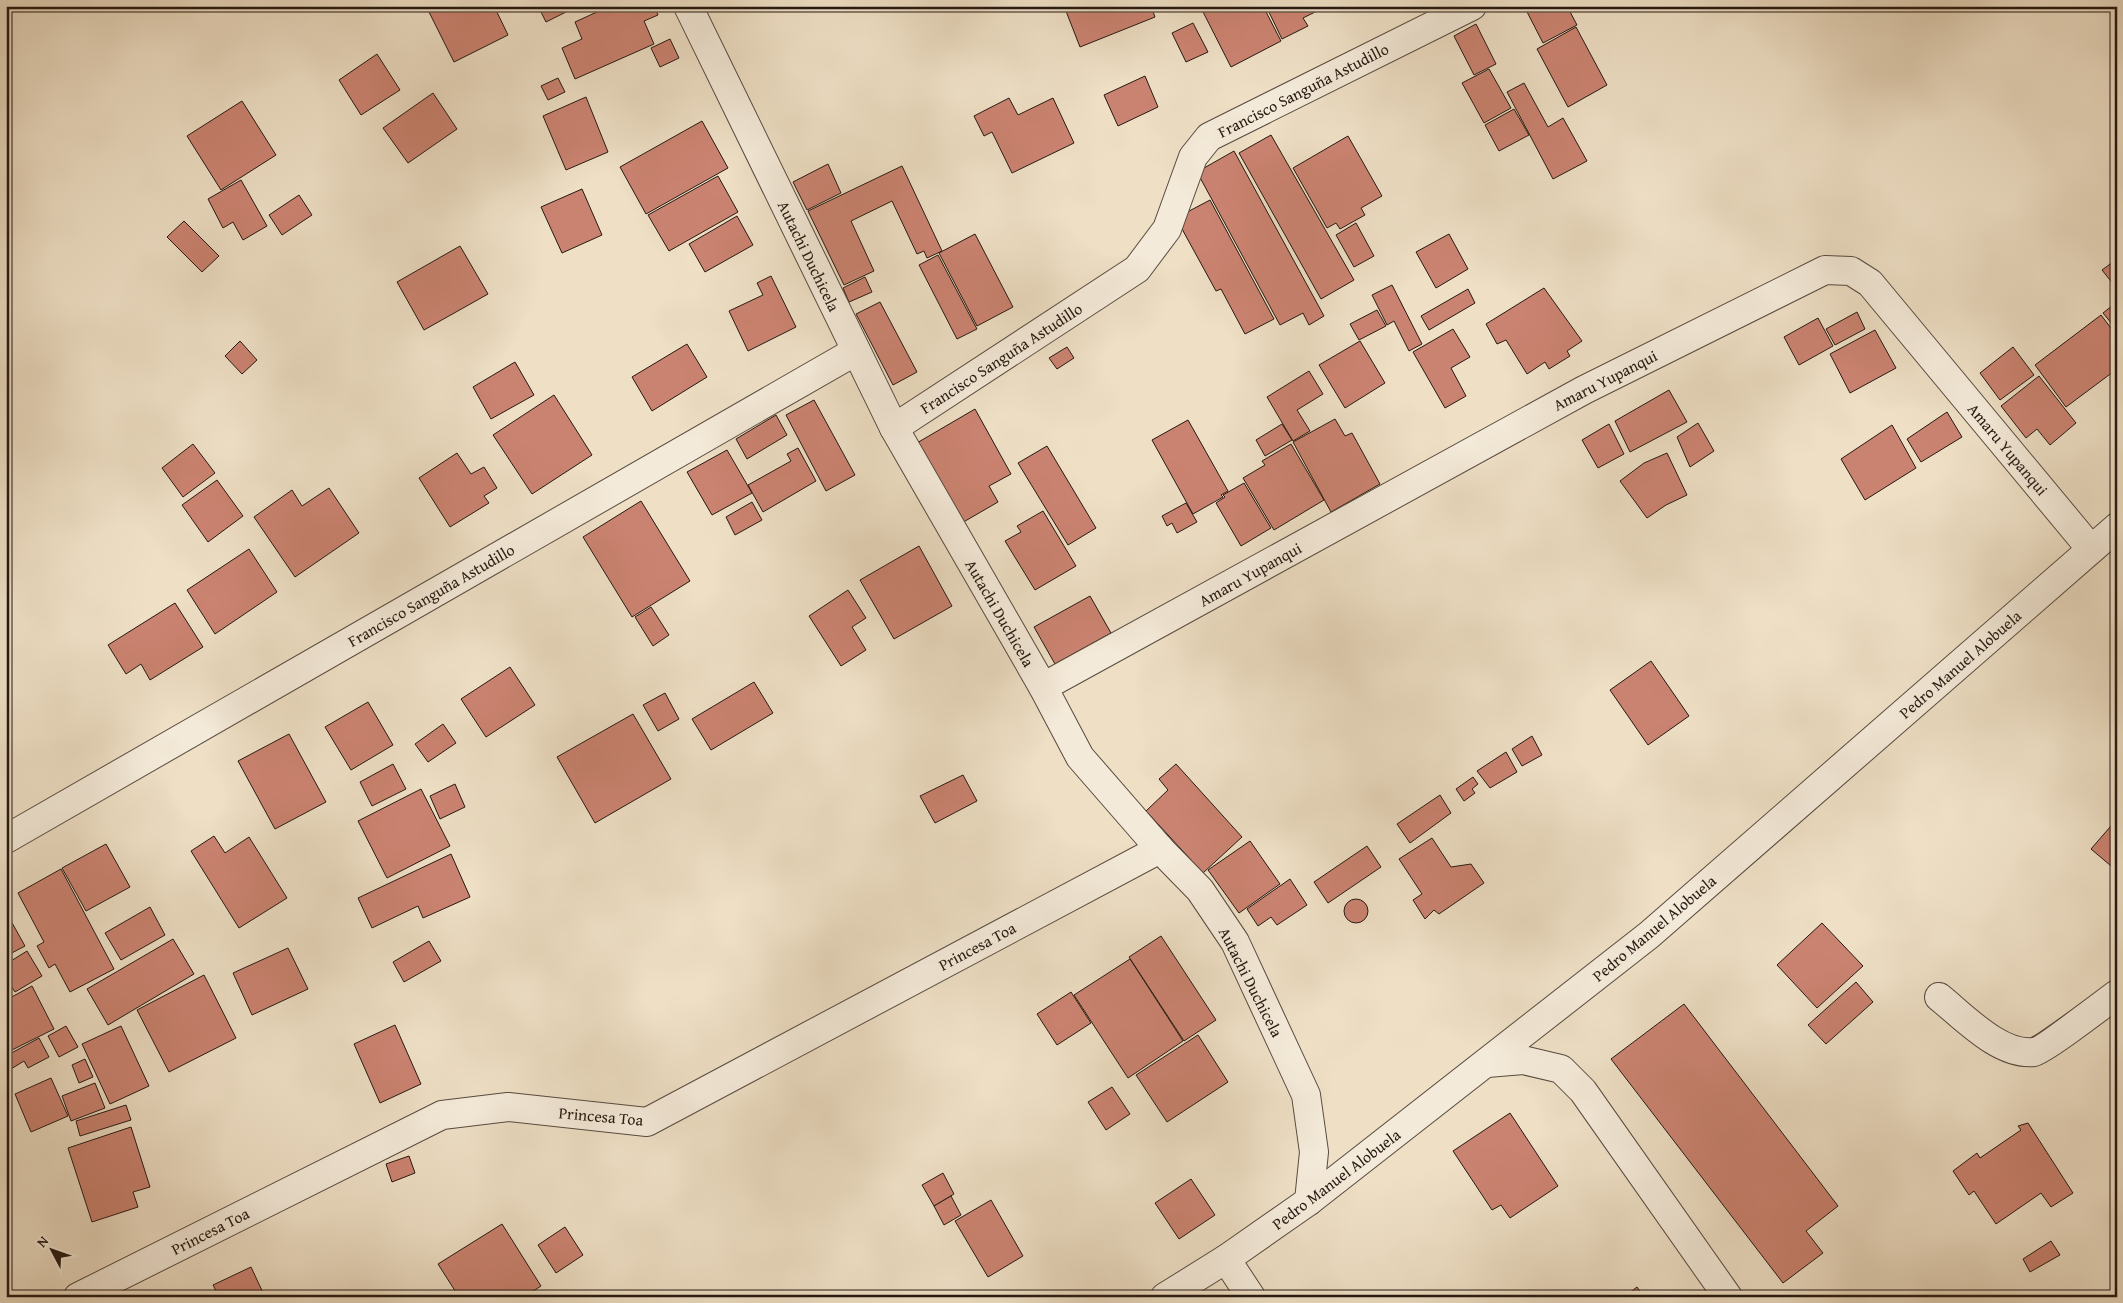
<svg xmlns="http://www.w3.org/2000/svg" width="2123" height="1303" font-family="'Gentium Book Plus',serif">
<rect width="100%" height="100%" fill="#eedfc5"/>
<filter id="stains"><feTurbulence type="fractalNoise" baseFrequency=".004" numOctaves="4"/><feColorMatrix values="0 0 0 0 .2 0 0 0 0 .09 0 0 0 0 .02 0 0 0 .5 -.17"/></filter>
<radialGradient id="worn" r=".72"><stop offset=".6" stop-color="#630" stop-opacity="0"/><stop offset="1" stop-color="#630" stop-opacity=".3"/></radialGradient>
<g fill="#cb8371" stroke="#251912">
<path d="M426 6H494L508 35 454 62Z"/>
<path d="M538 6H563L566 12 546 22Z"/>
<path d="M610 6H654L658 15 644 21 654 44 575 79 562 48 582 39 575 22Z"/>
<path d="M1064 6H1151L1155 17 1080 47Z"/>
<path d="M1200 6H1263L1281 41 1231 67Z"/>
<path d="M1266 6H1327L1303 18 1308 26 1282 39Z"/>
<path d="M1524 6H1567L1577 25 1543 43Z"/>
<path d="M1193 23 1208 52 1186 62 1172 33Z"/>
<path d="M1476 24 1496 64 1474 75 1454 36Z"/>
<path d="M1576 27 1607 85 1568 107 1537 49Z"/>
<path d="M670 39 679 58 660 67 651 48Z"/>
<path d="M377 54 400 90 361 115 339 80Z"/>
<path d="M1489 69 1511 108 1484 123 1462 83Z"/>
<path d="M1145 76 1158 107 1118 126 1104 95Z"/>
<path d="M558 78 565 92 548 100 541 86Z"/>
<path d="M1524 83 1548 127 1563 118 1587 161 1553 179 1507 92Z"/>
<path d="M433 93 457 129 408 163 383 128Z"/>
<path d="M586 97 608 152 566 170 543 116Z"/>
<path d="M1009 98 1018 115 1053 98 1074 143 1012 173 992 132 984 136 974 116Z"/>
<path d="M242 101 276 155 221 190 187 136Z"/>
<path d="M1514 109 1529 135 1499 151 1485 125Z"/>
<path d="M702 121 728 168 646 214 620 167Z"/>
<path d="M1271 135 1354 280 1321 299 1239 153Z"/>
<path d="M1348 136 1382 196 1361 208 1365 215 1340 229 1336 223 1327 228 1293 168Z"/>
<path d="M1234 151 1324 316 1309 325 1303 313 1280 325 1197 172Z"/>
<path d="M828 164 841 193 807 210 793 182Z"/>
<path d="M902 166 942 251 927 258 924 251 917 254 892 201 851 221 874 271 844 285 808 211Z"/>
<path d="M718 176 738 212 669 251 648 215Z"/>
<path d="M241 180 267 226 243 240 233 222 223 228 208 199Z"/>
<path d="M582 189 602 235 562 253 541 207Z"/>
<path d="M299 195 312 215 282 235 269 215Z"/>
<path d="M1210 200 1274 319 1245 334 1221 289 1216 291 1176 218Z"/>
<path d="M737 216 753 245 705 272 689 244Z"/>
<path d="M184 221 219 256 202 272 167 237Z"/>
<path d="M1356 223 1374 256 1354 267 1336 235Z"/>
<path d="M975 234 1013 307 977 326 939 253Z"/>
<path d="M1449 234 1468 269 1436 288 1416 252Z"/>
<path d="M460 246 488 294 424 330 397 282Z"/>
<path d="M938 255 977 329 957 339 919 265Z"/>
<path d="M2117 259V283L2114 285 2102 270Z"/>
<path d="M771 276 796 327 748 351 729 311 763 295 757 283Z"/>
<path d="M865 277 872 292 849 302 843 288Z"/>
<path d="M1392 285 1422 344 1409 351 1394 321 1387 325 1372 295Z"/>
<path d="M1544 288 1582 341 1567 351 1570 356 1549 369 1545 362 1527 374 1506 340 1497 344 1486 324Z"/>
<path d="M1468 289 1475 303 1429 330 1421 316Z"/>
<path d="M880 302 917 372 893 385 856 314Z"/>
<path d="M2117 302V330L2103 313Z"/>
<path d="M1377 310 1386 326 1359 340 1350 324Z"/>
<path d="M1857 312 1865 329 1835 345 1826 329Z"/>
<path d="M2101 315 2117 336V369L2066 407 2035 365Z"/>
<path d="M1818 318 1833 346 1799 365 1784 337Z"/>
<path d="M1453 329 1470 357 1451 368 1466 396 1445 408 1413 352Z"/>
<path d="M1875 330 1896 368 1850 393 1830 354Z"/>
<path d="M240 341 257 360 242 374 225 356Z"/>
<path d="M1360 341 1385 383 1345 408 1319 365Z"/>
<path d="M687 344 707 377 652 411 632 377Z"/>
<path d="M1067 347 1074 358 1057 369 1049 358Z"/>
<path d="M2013 347 2034 375 2000 400 1980 373Z"/>
<path d="M515 362 534 395 491 419 473 387Z"/>
<path d="M1309 371 1323 394 1297 410 1310 431 1293 441 1267 397Z"/>
<path d="M2039 376 2076 423 2050 445 2037 429 2026 438 2001 406Z"/>
<path d="M1669 390 1687 422 1630 452 1615 421Z"/>
<path d="M554 395 592 455 532 494 493 435Z"/>
<path d="M814 400 855 475 826 491 786 415Z"/>
<path d="M975 409 1011 474 989 486 998 502 960 524 910 447Z"/>
<path d="M1947 412 1962 437 1921 462 1907 439Z"/>
<path d="M776 415 787 435 747 459 736 439Z"/>
<path d="M1335 419 1345 436 1352 433 1380 484 1331 512 1293 442Z"/>
<path d="M1188 420 1228 491 1221 495 1223 497 1193 514 1152 440Z"/>
<path d="M1698 423 1714 451 1690 467 1677 437Z"/>
<path d="M1282 424 1292 440 1265 456 1256 440Z"/>
<path d="M1609 424 1624 454 1598 468 1582 440Z"/>
<path d="M1892 425 1916 468 1865 500 1841 459Z"/>
<path d="M193 444 215 473 183 497 162 468Z"/>
<path d="M1291 444 1324 500 1274 530 1243 478 1265 465 1262 461Z"/>
<path d="M1047 446 1096 528 1068 545 1018 463Z"/>
<path d="M798 448 816 481 763 512 748 485 791 461 787 454Z"/>
<path d="M727 450 752 493 712 515 687 472Z"/>
<path d="M457 453 471 474 484 467 497 488 484 496 489 503 450 527 419 478Z"/>
<path d="M1667 453 1687 495 1666 505 1647 518 1620 481 1644 463Z"/>
<path d="M217 480 243 516 208 542 182 505Z"/>
<path d="M1244 483 1271 528 1241 546 1216 503 1225 497 1223 495Z"/>
<path d="M329 488 359 533 295 577 254 517 292 490 302 506Z"/>
<path d="M641 501 690 581 632 617 583 537Z"/>
<path d="M752 502 762 520 735 535 726 517Z"/>
<path d="M1186 503 1197 522 1177 533 1172 523 1167 526 1162 516Z"/>
<path d="M1043 511 1076 566 1035 590 1005 541 1021 532 1017 526Z"/>
<path d="M919 546 952 606 894 639 860 580Z"/>
<path d="M249 549 277 592 215 634 187 590Z"/>
<path d="M848 590 866 618 852 627 866 650 841 666 809 616Z"/>
<path d="M1090 596 1111 633 1055 664 1034 627Z"/>
<path d="M175 603 203 647 150 680 141 664 126 674 108 645Z"/>
<path d="M651 607 669 635 653 646 635 617Z"/>
<path d="M1651 661 1689 716 1648 745 1610 690Z"/>
<path d="M510 667 535 705 486 737 461 699Z"/>
<path d="M754 682 773 713 711 750 692 719Z"/>
<path d="M665 693 679 719 658 731 643 705Z"/>
<path d="M368 702 393 745 351 770 325 727Z"/>
<path d="M633 714 671 779 595 823 557 757Z"/>
<path d="M443 724 456 743 428 762 415 744Z"/>
<path d="M289 734 326 802 275 829 238 761Z"/>
<path d="M1532 736 1542 755 1522 766 1512 749Z"/>
<path d="M1506 752 1517 772 1490 788 1477 771Z"/>
<path d="M393 764 406 789 372 806 360 782Z"/>
<path d="M1176 764 1242 837 1203 873 1146 811 1168 790 1159 779Z"/>
<path d="M963 775 977 801 935 823 920 796Z"/>
<path d="M1473 777 1478 784 1472 789 1475 793 1464 801 1456 789Z"/>
<path d="M455 784 465 807 440 819 430 796Z"/>
<path d="M421 789 450 846 387 878 358 821Z"/>
<path d="M1440 795 1451 813 1410 843 1397 824Z"/>
<path d="M2117 819V871L2091 849Z"/>
<path d="M214 836 225 853 249 837 287 898 239 928 191 851Z"/>
<path d="M1432 838 1451 867 1471 864 1484 883 1439 914 1434 910 1425 919 1413 900 1422 894 1399 859Z"/>
<path d="M1250 841 1280 884 1239 913 1208 870Z"/>
<path d="M106 844 130 887 86 911 62 868Z"/>
<path d="M1367 846 1381 867 1328 903 1314 882Z"/>
<path d="M451 854 470 897 423 918 418 906 372 928 358 898Z"/>
<path d="M61 869 114 969 70 992 55 964 49 968 37 946 44 942 18 893Z"/>
<path d="M1290 879 1307 905 1277 925 1271 917 1258 926 1247 909Z"/>
<circle cx="1356" cy="911" r="12"/>
<path d="M150 907 165 935 121 960 105 933Z"/>
<path d="M6 912 25 946 6 956Z"/>
<path d="M1822 923 1863 966 1817 1008 1777 965Z"/>
<path d="M1161 936 1216 1020 1184 1041 1129 957Z"/>
<path d="M173 939 194 974 108 1025 87 989Z"/>
<path d="M429 941 441 961 404 982 393 962Z"/>
<path d="M288 948 308 989 252 1015 233 973Z"/>
<path d="M27 951 42 976 15 992 6 978V964Z"/>
<path d="M1130 959 1183 1041 1128 1078 1074 995Z"/>
<path d="M204 975 236 1038 169 1072 137 1010Z"/>
<path d="M1856 982 1873 1002 1826 1044 1808 1025Z"/>
<path d="M32 986 54 1029 6 1053V1000Z"/>
<path d="M1071 992 1091 1023 1057 1045 1037 1014Z"/>
<path d="M1684 1004 1838 1206 1806 1231 1823 1253 1783 1283 1611 1059Z"/>
<path d="M395 1025 421 1084 380 1103 354 1044Z"/>
<path d="M66 1026 78 1047 59 1057 48 1036Z"/>
<path d="M121 1026 149 1086 110 1104 82 1044Z"/>
<path d="M1198 1035 1228 1082 1167 1122 1136 1075Z"/>
<path d="M39 1038 49 1057 28 1068 24 1061 11 1069 6 1056Z"/>
<path d="M85 1059 93 1077 79 1083 72 1065Z"/>
<path d="M51 1078 68 1116 31 1132 15 1094Z"/>
<path d="M95 1083 105 1108 71 1121 62 1096Z"/>
<path d="M1112 1087 1130 1114 1106 1130 1088 1102Z"/>
<path d="M126 1105 131 1120 80 1136 76 1121Z"/>
<path d="M1510 1113 1558 1186 1510 1218 1501 1205 1492 1210 1453 1151Z"/>
<path d="M2028 1123 2073 1193 2051 1207 2041 1193 1996 1224 1974 1191 1969 1195 1953 1171 1977 1153 1980 1158 2021 1130 2018 1126Z"/>
<path d="M131 1127 150 1187 133 1192 138 1207 92 1222 68 1148Z"/>
<path d="M409 1156 415 1173 392 1182 386 1164Z"/>
<path d="M943 1173 954 1194 934 1206 922 1185Z"/>
<path d="M1191 1179 1215 1215 1179 1239 1155 1203Z"/>
<path d="M951 1196 961 1215 944 1225 934 1206Z"/>
<path d="M991 1200 1023 1256 988 1277 955 1221Z"/>
<path d="M502 1224 541 1286 524 1297H459L438 1264Z"/>
<path d="M565 1227 583 1255 556 1273 538 1245Z"/>
<path d="M2051 1241 2060 1255 2030 1272 2023 1259Z"/>
<path d="M251 1267 265 1297H219L213 1285Z"/>
<path d="M1637 1287 1644 1297H1624Z"/>
</g>
<g fill="none" stroke-linecap="round" stroke-linejoin="round">
<defs>
<g id="minor">
<path d="M688 6 894 428 1043 687 1080 757 1160 849 1200 890 1235 942 1306 1095 1314 1152 1309 1201"/>
<path d="M894 428 1137 269 1167 229 1193 157 1209 137 1472 6"/>
<path d="M1043 687 1584 390 1825 270 1851 271 1870 283 2091 549"/>
<path d="M6 839 856 351"/>
<path d="M1939 997C1964 1017 2000 1056 2034 1052 2042 1051 2105 1003 2117 994"/>
<path d="M1487 1063 1523 1060 1561 1069 1583 1091 1728 1297"/>
<path d="M1226 1259 1251 1297"/>
<path d="M78 1297 442 1115 508 1107 647 1122 1160 849"/>
<path d="M1165 1297 1226 1259 1309 1201 1649 935 2117 527"/>
</g>
</defs>
<use href="#minor" stroke="#574a3f" stroke-width="30"/>
<use href="#minor" stroke="#f4ead9" stroke-width="28"/>
</g>
<g text-anchor="middle" dominant-baseline="central" stroke-width="5" stroke-linejoin="round" paint-order="stroke">
<g font-size="16" fill="#251912" stroke="#f4ead9">
<text transform="translate(1303 90) rotate(-27)">Francisco Sanguña Astudillo</text>
<text transform="translate(809 256) rotate(64)">Autachi Duchicela</text>
<text transform="translate(1001 358) rotate(-33)">Francisco Sanguña Astudillo</text>
<text transform="translate(1605 380) rotate(-27)">Amaru Yupanqui</text>
<text transform="translate(2008 449) rotate(50)">Amaru Yupanqui</text>
<text transform="translate(1250 574) rotate(-29)">Amaru Yupanqui</text>
<text transform="translate(431 595) rotate(-30)">Francisco Sanguña Astudillo</text>
<text transform="translate(1000 613) rotate(60)">Autachi Duchicela</text>
<text transform="translate(1960 664) rotate(-41)">Pedro Manuel Alobuela</text>
<text transform="translate(1654 928) rotate(-40)">Pedro Manuel Alobuela</text>
<text transform="translate(977 946) rotate(-28)">Princesa Toa</text>
<text transform="translate(1251 982) rotate(63)">Autachi Duchicela</text>
<text transform="translate(601 1116) rotate(5)">Princesa Toa</text>
<text transform="translate(1336 1179) rotate(-37)">Pedro Manuel Alobuela</text>
<text transform="translate(210 1231) rotate(-27)">Princesa Toa</text>
</g>
</g>
<rect width="2123" height="1303" fill="none" stroke="#eedfc5" stroke-width="25"/>
<rect x="8" y="8" width="2108" height="1288" fill="none" stroke="#251912" stroke-width="2.5"/>
<rect x="12" y="12" width="2098" height="1278" fill="none" stroke="#251912"/>
<g transform="translate(52 1250) rotate(311)" stroke="#f4ead9" stroke-width="4" paint-order="stroke">
<path d="M0-4L9 19L0 12L-9 19Z" fill="#251912"/>
<text y="-8" font-size="14" font-weight="bold" text-anchor="middle" fill="#251912">N</text>
</g>
<rect width="100%" height="100%" filter="url(#stains)"/>
<rect width="100%" height="100%" fill="url(#worn)"/>
</svg>
